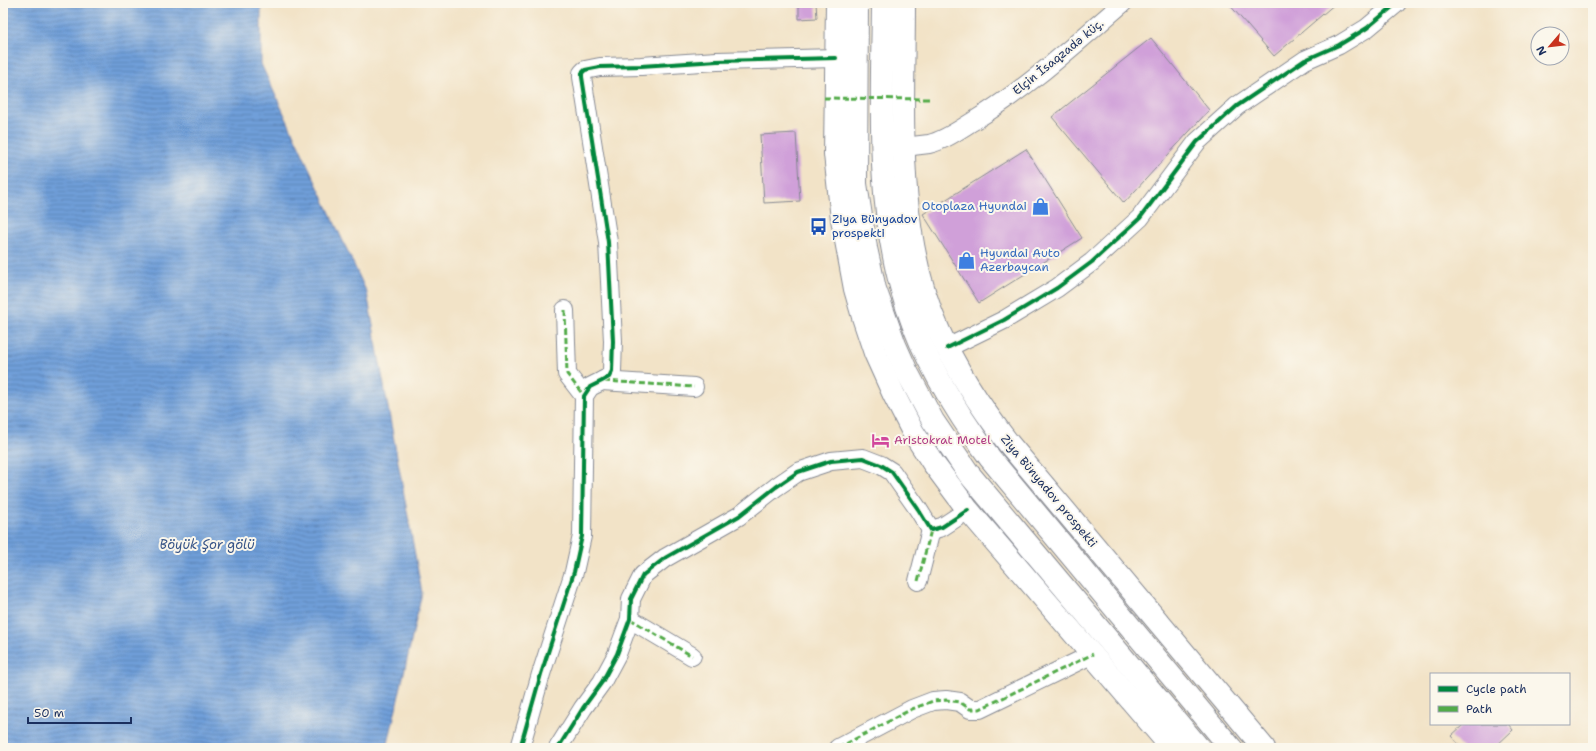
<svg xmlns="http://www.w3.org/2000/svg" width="1596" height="751" font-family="'Shantell Sans',sans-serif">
<defs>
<pattern id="water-rules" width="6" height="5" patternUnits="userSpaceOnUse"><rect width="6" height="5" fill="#709fd9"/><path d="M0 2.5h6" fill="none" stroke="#5b82b3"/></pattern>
</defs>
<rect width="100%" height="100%" fill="#fbf7ec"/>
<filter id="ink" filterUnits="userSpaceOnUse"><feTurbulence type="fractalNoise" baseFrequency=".025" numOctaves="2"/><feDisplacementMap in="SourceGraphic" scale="8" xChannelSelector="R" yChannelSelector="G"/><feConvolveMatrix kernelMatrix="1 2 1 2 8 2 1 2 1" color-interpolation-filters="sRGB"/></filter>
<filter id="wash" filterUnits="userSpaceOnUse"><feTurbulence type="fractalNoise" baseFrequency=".012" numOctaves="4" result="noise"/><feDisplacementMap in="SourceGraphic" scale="16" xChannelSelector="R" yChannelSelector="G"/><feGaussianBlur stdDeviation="0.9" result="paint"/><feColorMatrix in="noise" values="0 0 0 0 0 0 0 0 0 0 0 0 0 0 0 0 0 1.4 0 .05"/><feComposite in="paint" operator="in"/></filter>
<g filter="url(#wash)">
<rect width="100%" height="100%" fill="#f2e3c7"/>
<path fill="url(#water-rules)" stroke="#46679c" d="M3 3H261V64L367 293 422 593 387 748H3Z"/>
<g id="blocks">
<g fill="#d0a0d9">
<path d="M799 3H816L817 18 799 19Z"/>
<path d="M1228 3H1336L1274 56Z"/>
<path d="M1151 38 1209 110 1124 203 1052 117Z"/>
<path d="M796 133 800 201 764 203 760 135Z"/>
<path d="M1026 149 1082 238 979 303 923 214Z"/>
<path d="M1464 724H1508L1513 730 1494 748H1462L1451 736Z"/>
</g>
</g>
</g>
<g filter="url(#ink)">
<use href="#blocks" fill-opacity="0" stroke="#868992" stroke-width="1"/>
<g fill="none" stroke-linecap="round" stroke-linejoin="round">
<defs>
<g id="minor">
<path d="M904 147C912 146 921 145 929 144 946 140 960 129 975 120 1029 87 1075 44 1123 3"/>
<path d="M565 310 567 374 584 396"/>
<path d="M947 348 1004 320 1057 288 1092 262 1140 218 1197 142 1237 106 1305 60 1339 45 1367 28 1397 3"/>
<path d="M602 381 694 387"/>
<path d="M918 581 931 530"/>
<path d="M630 619 692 656"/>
<path d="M520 748 541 674 574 572 582 536 584 396 590 387 602 381 609 377 612 371 613 341 608 242 582 77V73L585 70 600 67 641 66 717 61 836 58"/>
<path d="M558 748 583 708 602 682 617 654 630 619 631 599 643 575 665 558 739 516 776 487 798 472 831 461 863 458 881 465 892 472 918 509 931 530 942 527 968 510"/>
<path d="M838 748 912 709 933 701 946 700 960 702 970 709H980L1093 654"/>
</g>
<g id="major">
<path d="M837 3 835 154 842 219 855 289 863 317 875 353 894 395 913 432 933 463 968 510 1172 748"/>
<path d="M857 3 856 184 866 248 875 289 895 345 907 372 933 421 969 474 1199 748"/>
<path d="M883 3C882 104 875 209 907 307 925 362 956 412 990 458L1231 748"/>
<path d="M904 3C904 109 894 233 939 331 957 372 982 409 1009 444L1264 748"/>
</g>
</defs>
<use href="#minor" stroke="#868992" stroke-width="20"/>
<use href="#major" stroke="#868992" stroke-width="24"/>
<use href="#minor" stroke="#fff" stroke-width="18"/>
<use href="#major" stroke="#fff" stroke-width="22"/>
<g stroke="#52ab49" stroke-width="3" stroke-dasharray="6 3" stroke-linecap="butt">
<path d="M824 98 932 99"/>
<path d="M565 310 567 374 584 396"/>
<path d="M604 381 694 387"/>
<path d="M918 581 931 530"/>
<path d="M630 619 692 656"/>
<path d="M838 748 912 709 933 701 946 700 960 702 970 709H980L1093 654"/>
</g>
<defs>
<g id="cycleway">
<path d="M947 348 1004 320 1057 288 1092 262 1140 218 1197 142 1237 106 1305 60 1339 45 1367 28 1397 3"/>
<path d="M520 748 541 674 574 572 582 536 584 396 590 387 602 381 609 377 612 371 613 341 608 242 582 77V73L585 70 600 67 641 66 717 61 836 58"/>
<path d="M558 748 583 708 602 682 617 654 630 619 631 599 643 575 665 558 739 516 776 487 798 472 831 461 863 458 881 465 892 472 918 509 931 530 942 527 968 510"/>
</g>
</defs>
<use href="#cycleway" stroke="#fbf7ec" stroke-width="6"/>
<use href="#cycleway" stroke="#00873e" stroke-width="4"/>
</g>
</g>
<defs>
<symbol id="shop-bare" viewBox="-9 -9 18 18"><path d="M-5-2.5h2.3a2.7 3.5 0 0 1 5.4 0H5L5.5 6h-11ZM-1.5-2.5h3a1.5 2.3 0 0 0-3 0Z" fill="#3f7fe0" stroke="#fbf7ec" stroke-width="2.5" paint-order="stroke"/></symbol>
<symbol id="bus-bare" viewBox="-9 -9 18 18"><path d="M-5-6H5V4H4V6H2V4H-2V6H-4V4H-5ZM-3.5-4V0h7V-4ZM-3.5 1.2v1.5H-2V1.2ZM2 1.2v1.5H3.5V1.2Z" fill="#1a4fb4" stroke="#fbf7ec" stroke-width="2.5" paint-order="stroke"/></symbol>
<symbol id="hotel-bare" viewBox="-9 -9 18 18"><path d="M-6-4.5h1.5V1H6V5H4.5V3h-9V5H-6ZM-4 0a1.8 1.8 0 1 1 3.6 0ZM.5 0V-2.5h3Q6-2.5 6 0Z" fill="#d1479c" stroke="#fbf7ec" stroke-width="2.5" paint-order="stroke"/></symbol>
</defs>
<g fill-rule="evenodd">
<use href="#shop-bare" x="1028" y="194" width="25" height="25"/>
<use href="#bus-bare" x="806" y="214" width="25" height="25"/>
<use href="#shop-bare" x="954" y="248" width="25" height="25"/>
<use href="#hotel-bare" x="868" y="428" width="25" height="25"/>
</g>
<g text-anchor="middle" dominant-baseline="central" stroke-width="4" stroke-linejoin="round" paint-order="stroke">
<g font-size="12" fill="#1b2f5e" stroke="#fbf7ec">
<text transform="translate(1058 57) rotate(-39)">Elçin İsaqzadə küç.</text>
<text transform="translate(1049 491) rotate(50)">Ziya Bünyadov prospekti</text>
</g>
<g font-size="12" fill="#366cbe" stroke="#fbf7ec" text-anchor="end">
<text x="1027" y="206">Otoplaza Hyundai</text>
<text x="980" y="253" text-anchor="start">Hyundai Auto<tspan x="980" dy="14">Azerbaycan</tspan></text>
</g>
<g font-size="12" fill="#164399" stroke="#fbf7ec" text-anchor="start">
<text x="832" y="219">Ziya Bünyadov<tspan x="832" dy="14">prospekti</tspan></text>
</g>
<g font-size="12" fill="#b23c85" stroke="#fbf7ec" text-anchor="start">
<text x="894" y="440">Aristokrat Motel</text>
</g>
<g font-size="13" font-style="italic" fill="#395689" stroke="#fbf7ec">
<text x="207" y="544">Böyük Şor gölü</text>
</g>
</g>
<rect width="1596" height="751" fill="none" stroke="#fbf7ec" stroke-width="16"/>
<rect x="1430" y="673" width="140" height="52" fill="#fbf7ec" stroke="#a1a7b3"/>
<rect x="1438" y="686" width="20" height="6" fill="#00873e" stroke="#a1a7b3"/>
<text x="1466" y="693" font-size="12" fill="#1b2f5e">Cycle path</text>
<rect x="1438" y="706" width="20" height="6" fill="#52ab49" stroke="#a1a7b3"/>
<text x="1466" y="713" font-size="12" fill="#1b2f5e">Path</text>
<g transform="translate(1550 46) rotate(242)"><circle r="19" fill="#fbf7ec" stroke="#a1a7b3"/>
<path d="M0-3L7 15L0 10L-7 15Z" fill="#c8321e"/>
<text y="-6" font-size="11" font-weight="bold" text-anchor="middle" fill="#1b2f5e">N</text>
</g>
<path d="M28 717v6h103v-6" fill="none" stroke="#1b2f5e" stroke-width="2"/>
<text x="34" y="717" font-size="12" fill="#1b2f5e" stroke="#fbf7ec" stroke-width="3" paint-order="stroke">50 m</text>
</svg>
